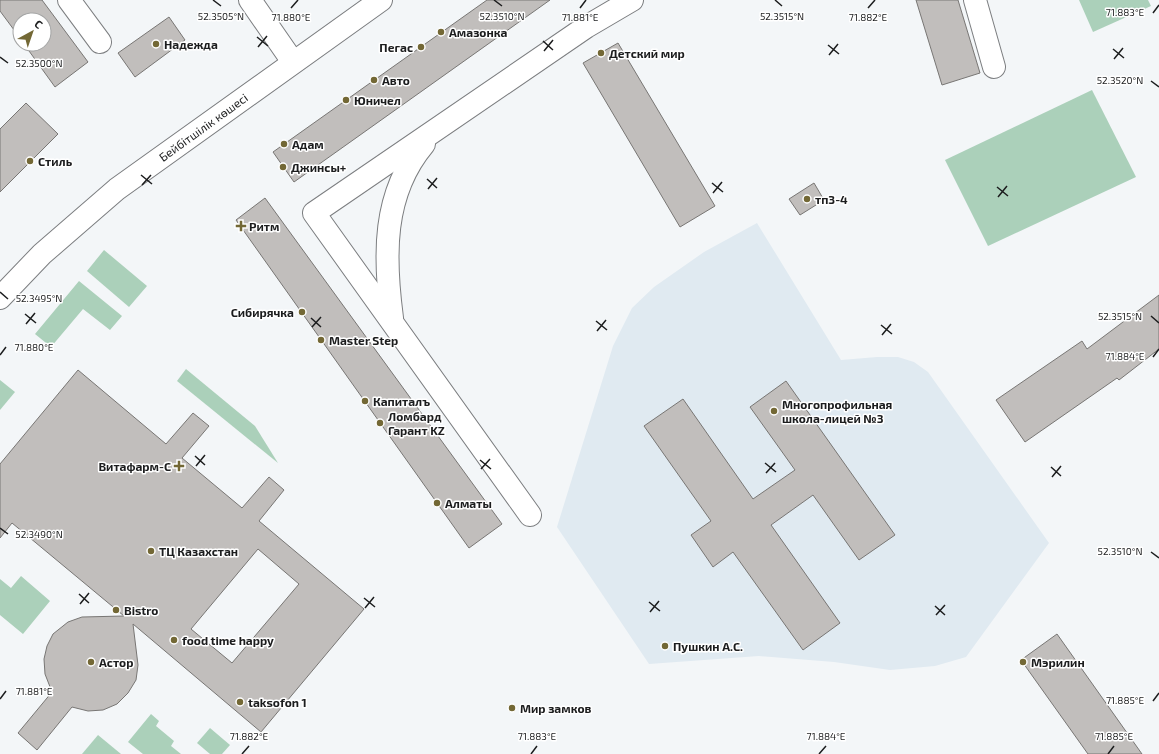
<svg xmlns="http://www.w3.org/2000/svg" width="1159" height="754" font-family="'Exo 2',sans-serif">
<rect width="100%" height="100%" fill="#f3f6f8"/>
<path fill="#e0eaf1" d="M757 223 841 360 877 357H898L914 362 928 372 1049 543 966 657 935 666 890 670 834 662 759 656 649 664 557 527 613 346 632 308 654 287 704 252Z"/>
<g fill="#abd0ba">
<path d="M1079 0H1148L1151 6 1093 32Z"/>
<path d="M1092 90 1136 177 988 246 945 160Z"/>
<path d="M104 250 147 286 129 307 87 271Z"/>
<path d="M79 281 122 316 110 330 83 309 51 347 35 334Z"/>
<path d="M186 369 255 426 278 463 177 381Z"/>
<path d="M0 380 15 392 0 410Z"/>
<path d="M21 576 50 601 23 634 0 615V579L11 588Z"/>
<path d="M151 714 159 721 156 726 174 741 171 746 181 754H143L128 742Z"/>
<path d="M210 728 230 745 222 754H210L197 743Z"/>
<path d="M98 735 121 754H82Z"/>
</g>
<g fill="#c1bebc" stroke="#787674" fill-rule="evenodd">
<path d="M0 0H42L88 62 55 87 24 44H44V20H20V38L0 11Z"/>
<path d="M487 0H550L294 182 273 152Z"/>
<path d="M916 0H958L980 73 942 85Z"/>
<path d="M169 17 185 40 135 77 118 53Z"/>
<path d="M618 43 715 206 680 227 583 63Z"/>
<path d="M26 103 58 134 0 192V129Z"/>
<path d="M814 183 824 200 800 215 789 199Z"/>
<path d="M265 198 502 524 469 548 236 220Z"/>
<path d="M1159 295V349L1119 380 1117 378 1025 442 996 400 1082 341 1087 349Z"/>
<path d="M78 370 166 444 193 413 209 426 182 458 242 508 269 477 284 490 259 521 364 609 261 732 133 624 138 665 136 680 128 693 117 704 103 710 88 711 72 707 37 750 18 733 52 692 45 674 44 659 47 646 53 634 68 622 82 617 124 616 12 523 0 538V464ZM258 549 299 584 232 663 191 629Z"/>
<path d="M786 381 895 535 859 560 813 495 771 525 840 623 803 650 733 552 713 567 691 535 711 521 644 426 683 399 753 499 795 470 750 407Z"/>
<path d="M1057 634 1142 754H1088L1021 660Z"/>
</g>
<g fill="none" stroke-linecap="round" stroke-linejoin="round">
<defs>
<g id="minor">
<path d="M69 0 100 42"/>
<path d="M250 0 293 62"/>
<path d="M975 0 994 67"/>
<path d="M0 298 42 254 117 189 381 0"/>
<path d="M392 318C384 257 382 194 424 144"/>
<path d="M530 515 314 213 586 27 632 0"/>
</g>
</defs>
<use href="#minor" stroke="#7c7e80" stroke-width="24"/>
<use href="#minor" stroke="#fff" stroke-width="22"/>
</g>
<path fill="none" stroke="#1c1d1e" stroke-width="1.5" d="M213 0 221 6M494 0 502 6M775 0 782 6M291 8 298 0M580 8 586 0M868 8 875 0M1153 13 1159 5M257 37 268 46M543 41 553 50M828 45 839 54M258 47 267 36M1113 49 1124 58M544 51 553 40M829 55 838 44M0 57 8 63M1114 59 1123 48M1151 81 1159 87M141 175 152 184M427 179 437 188M712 183 723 192M142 185 151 175M997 187 1008 196M428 189 437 178M713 193 722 182M998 197 1007 186M0 292 8 299M25 314 36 323M1151 316 1159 323M311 318 321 327M596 321 607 330M26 324 35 313M881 325 892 334M312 327 321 317M597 331 606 320M882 335 891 324M0 355 6 347M1153 357 1159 349M195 456 205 465M480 460 491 469M765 463 776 472M196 466 205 455M1051 467 1061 476M481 469 490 459M766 473 775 463M1052 477 1061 466M0 528 8 534M1151 552 1159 558M79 594 89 603M364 598 375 607M649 602 660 611M80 604 89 593M935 606 945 615M365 608 374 597M650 612 659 601M936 615 945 605M0 699 6 691M1153 701 1159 693M242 754 249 746M531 754 537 746M819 754 826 746M1108 754 1114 746"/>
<g fill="#736835" stroke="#fff" stroke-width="1.5">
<circle cx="441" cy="32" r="4"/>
<circle cx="156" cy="44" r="4"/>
<circle cx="421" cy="47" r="4"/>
<circle cx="601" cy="53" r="4"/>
<circle cx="374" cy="80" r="4"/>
<circle cx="346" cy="100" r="4"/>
<circle cx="284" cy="144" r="4"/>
<circle cx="30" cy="161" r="4"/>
<circle cx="283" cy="167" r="4"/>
<circle cx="807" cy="199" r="4"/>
<path d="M239 220h4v4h4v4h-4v4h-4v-4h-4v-4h4z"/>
<circle cx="302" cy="312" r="4"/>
<circle cx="321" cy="340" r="4"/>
<circle cx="365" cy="401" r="4"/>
<circle cx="774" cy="411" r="4"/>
<circle cx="380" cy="423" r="4"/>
<path d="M177 460h4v4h4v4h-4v4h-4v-4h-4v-4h4z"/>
<circle cx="437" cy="503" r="4"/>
<circle cx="151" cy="551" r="4"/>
<circle cx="116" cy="610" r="4"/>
<circle cx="174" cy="640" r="4"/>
<circle cx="665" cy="646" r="4"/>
<circle cx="91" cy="662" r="4"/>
<circle cx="1023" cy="662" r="4"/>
<circle cx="240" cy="702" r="4"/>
<circle cx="512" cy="708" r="4"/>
</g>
<g text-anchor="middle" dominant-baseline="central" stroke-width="3" stroke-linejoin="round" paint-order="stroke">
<g font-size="12" font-weight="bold" fill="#1c1d1e" stroke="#fff" text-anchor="start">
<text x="449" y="32">Амазонка</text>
<text x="164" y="44">Надежда</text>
<text x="413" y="47" text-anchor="end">Пегас</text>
<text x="609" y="53">Детский мир</text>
<text x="382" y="80">Авто</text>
<text x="354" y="100">Юничел</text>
<text x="292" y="144">Адам</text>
<text x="38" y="161">Стиль</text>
<text x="291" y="167">Джинсы+</text>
<text x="815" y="199">тп3-4</text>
<text x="249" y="226">Ритм</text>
<text x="294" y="312" text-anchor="end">Сибирячка</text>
<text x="329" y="340">Master Step</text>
<text x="373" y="401">Капиталъ</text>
<text x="782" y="404">Многопрофильная<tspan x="782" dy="14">школа-лицей №3</tspan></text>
<text x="388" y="416">Ломбард<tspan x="388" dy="14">Гарант KZ</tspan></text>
<text x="171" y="466" text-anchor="end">Витафарм-С</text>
<text x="445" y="503">Алматы</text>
<text x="159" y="551">ТЦ Казахстан</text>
<text x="124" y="610">Bistro</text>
<text x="182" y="640">food time happy</text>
<text x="673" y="646">Пушкин А.С.</text>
<text x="99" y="662">Астор</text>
<text x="1031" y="662">Мэрилин</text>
<text x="248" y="702">taksofon 1</text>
<text x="520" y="708">Мир замков</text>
</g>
<g font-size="12" fill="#1c1d1e" stroke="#fff">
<text transform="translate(203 127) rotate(-36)">Бейбітшілік көшесі</text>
</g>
</g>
<g font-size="10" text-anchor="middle" fill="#1c1d1e" stroke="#fff" stroke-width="3" stroke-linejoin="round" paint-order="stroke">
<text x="1125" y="16">71.883°E</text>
<text x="221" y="20">52.3505°N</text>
<text x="502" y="20">52.3510°N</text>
<text x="782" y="20">52.3515°N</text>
<text x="291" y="21">71.880°E</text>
<text x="580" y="21">71.881°E</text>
<text x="868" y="21">71.882°E</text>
<text x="39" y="67">52.3500°N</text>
<text x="1120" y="84">52.3520°N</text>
<text x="39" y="302">52.3495°N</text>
<text x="1120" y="320">52.3515°N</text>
<text x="34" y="351">71.880°E</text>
<text x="1125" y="360">71.884°E</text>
<text x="39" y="538">52.3490°N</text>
<text x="1120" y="555">52.3510°N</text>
<text x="34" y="695">71.881°E</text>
<text x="1125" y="704">71.885°E</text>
<text x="249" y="740">71.882°E</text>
<text x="537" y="740">71.883°E</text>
<text x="826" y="740">71.884°E</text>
<text x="1114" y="740">71.885°E</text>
</g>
<g transform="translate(32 32) rotate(40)"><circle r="19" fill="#ffffff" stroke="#a4a5a5"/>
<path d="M0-3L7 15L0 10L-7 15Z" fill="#736835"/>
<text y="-6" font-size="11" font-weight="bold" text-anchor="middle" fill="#1c1d1e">С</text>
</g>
</svg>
